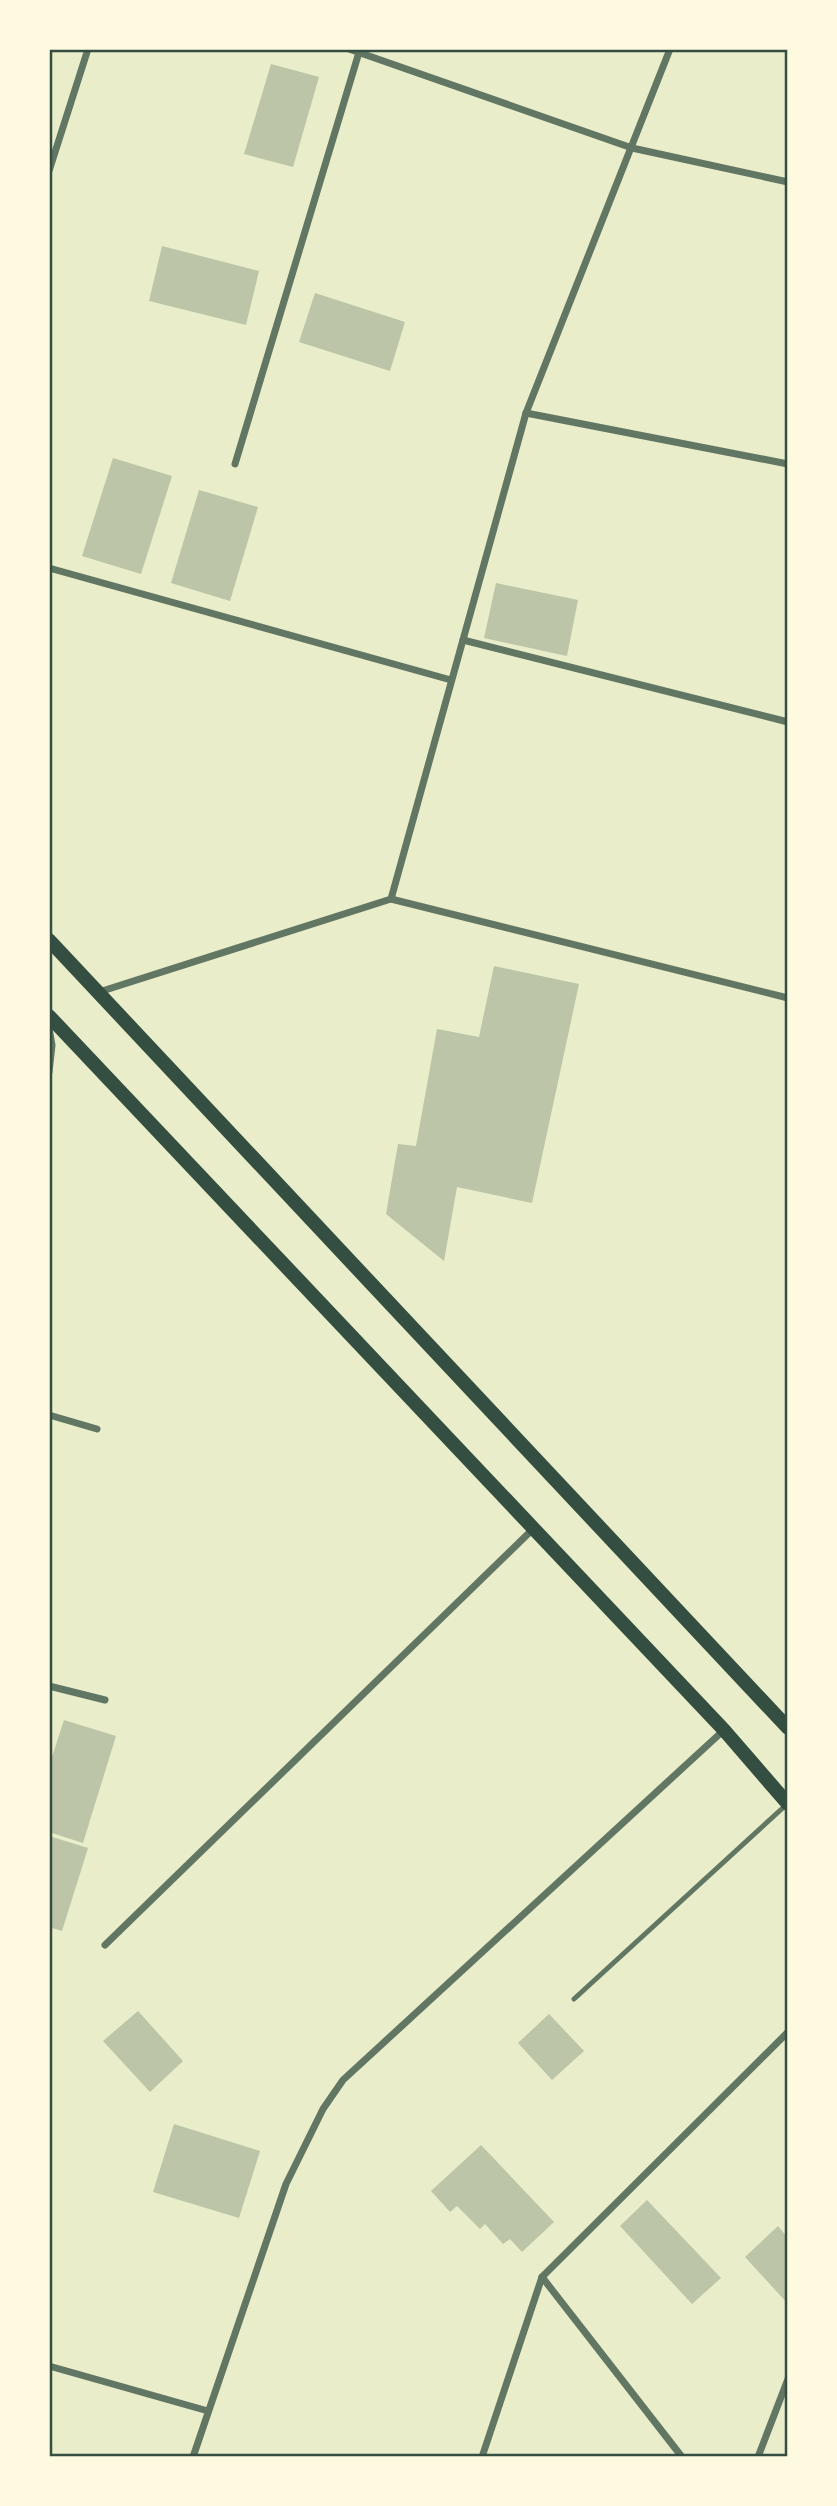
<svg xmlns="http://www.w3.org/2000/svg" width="837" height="2506" font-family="Raleway,sans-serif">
<rect width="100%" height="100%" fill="#e9edc9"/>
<g fill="#bcc5a7">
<path d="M271 64 319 77 293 167 244 154Z"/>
<path d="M162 246 259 271 246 325 149 301Z"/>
<path d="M315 293 405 322 390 371 299 342Z"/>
<path d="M113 458 172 476 141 574 82 556Z"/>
<path d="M199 490 258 507 230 601 171 583Z"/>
<path d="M496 583 578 600 567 656 484 638Z"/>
<path d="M494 966 579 984 532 1203 457 1187 444 1261 386 1214 398 1144 416 1146 437 1029 479 1037Z"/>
<path d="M64 1720 116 1736 83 1843 49 1832V1766Z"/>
<path d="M49 1836 88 1848 62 1931 49 1927Z"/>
<path d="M138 2011 183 2061 150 2092 103 2041Z"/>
<path d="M549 2014 584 2051 552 2080 518 2043Z"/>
<path d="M174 2124 260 2151 239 2218 153 2192Z"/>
<path d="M481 2145 554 2222 522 2252 510 2239 503 2244 485 2224 480 2229 457 2206 450 2212 431 2191Z"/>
<path d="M647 2200 721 2278 692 2304 620 2226Z"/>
<path d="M778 2226 788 2238V2304L745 2257Z"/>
</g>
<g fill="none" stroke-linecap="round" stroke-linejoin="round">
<path stroke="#617663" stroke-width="5" d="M574 1999 786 1805"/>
<g stroke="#617663" stroke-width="7">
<path d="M349 49 632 148 788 182"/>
<path d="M49 171 88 49"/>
<path d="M526 413 788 464"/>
<path d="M235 464 360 49"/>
<path d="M49 568 451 680"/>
<path d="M463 640 788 722"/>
<path d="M391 899 526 413 670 49"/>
<path d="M99 992 391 899 788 998"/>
<path d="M49 1028 52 1045 49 1072"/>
<path d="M49 1415 97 1429"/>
<path d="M49 1686 105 1700"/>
<path d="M105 1945 533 1529"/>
<path d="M542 2277 682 2457"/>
<path d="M49 2366 208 2411"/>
<path d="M193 2457 286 2184 323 2109 343 2080 724 1730"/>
<path d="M482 2457 542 2277 788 2032"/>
<path d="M758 2457 788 2379"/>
</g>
<g stroke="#344e41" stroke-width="14">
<path d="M49 940 788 1728"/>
<path d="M49 1016 724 1730 788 1804"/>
</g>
</g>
<rect width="837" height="2506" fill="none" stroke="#fefae0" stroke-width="102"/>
<rect x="51" y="51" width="735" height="2404" fill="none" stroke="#344e41" stroke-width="2.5"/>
</svg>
